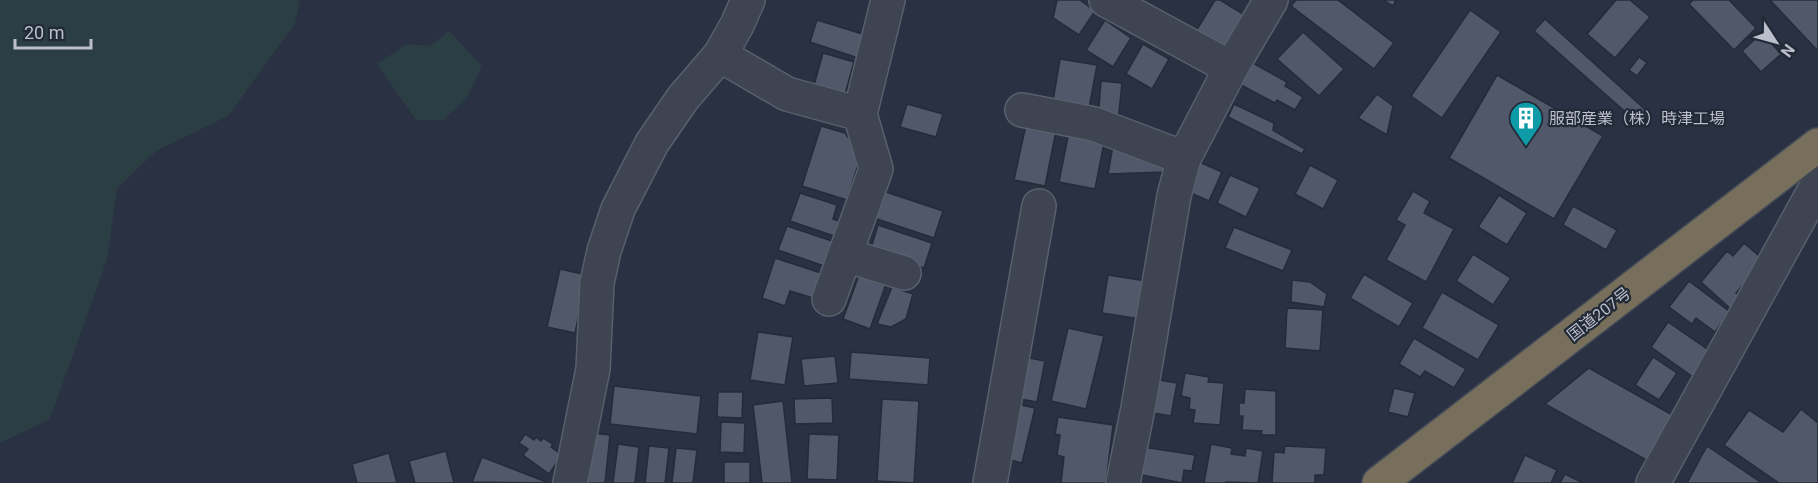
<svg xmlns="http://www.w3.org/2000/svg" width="1818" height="483" font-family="Roboto,'Noto Sans JP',sans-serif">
<rect width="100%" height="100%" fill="#293142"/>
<g fill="#2b3e43">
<path d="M0 0H300L295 24 228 116 156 151 117 189 107 260 50 419 0 443Z"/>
<path d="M449 31 482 66 467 98 443 120H416L377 64 407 44 430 46Z"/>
</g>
<g fill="#50586a" stroke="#242b39" stroke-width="1.5">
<path d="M1057 0H1080L1095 11 1079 35 1053 18Z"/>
<path d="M1215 0H1220L1248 17 1228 50 1196 31Z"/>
<path d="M1296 0H1338L1394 43 1374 69 1291 6Z"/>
<path d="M1383 0H1396L1393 6Z"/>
<path d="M1616 0H1630L1650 17 1615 58 1587 34Z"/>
<path d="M1693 0H1729L1756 28 1734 50 1689 4Z"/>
<path d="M1770 0H1818V51Z"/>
<path d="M1470 10 1501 32 1442 118 1411 96Z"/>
<path d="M1545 19 1649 113 1639 124 1534 31Z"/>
<path d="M817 20 869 36 861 59 810 42Z"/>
<path d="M1105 20 1131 38 1113 67 1086 50Z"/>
<path d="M1303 32 1344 69 1319 96 1277 59Z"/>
<path d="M1762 33 1781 54 1761 72 1742 51Z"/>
<path d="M1143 44 1169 59 1152 89 1126 74Z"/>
<path d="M823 53 854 62 845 94 814 85Z"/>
<path d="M1639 57 1647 63 1637 76 1629 70Z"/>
<path d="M1060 59 1097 65 1088 114 1052 107Z"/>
<path d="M1251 62 1287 82 1285 86 1303 97 1295 110 1277 100 1275 103 1239 84Z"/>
<path d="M1497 75 1603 136 1554 219 1449 158Z"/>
<path d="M1101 81 1122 83 1118 122 1098 120Z"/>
<path d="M1377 94 1393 106 1387 135 1358 118Z"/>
<path d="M907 104 943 114 936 137 900 127Z"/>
<path d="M1234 104 1274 123 1273 130 1305 149 1302 154 1228 117Z"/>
<path d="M1027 120 1057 126 1045 186 1014 180Z"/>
<path d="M821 126 845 133 861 155 847 200 802 186Z"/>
<path d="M1069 131 1105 138 1095 189 1059 182Z"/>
<path d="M1114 139 1170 158 1165 172 1108 174Z"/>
<path d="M1197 161 1222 172 1209 201 1184 190Z"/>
<path d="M1310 165 1338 180 1323 209 1295 194Z"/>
<path d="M1230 175 1260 188 1246 217 1217 203Z"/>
<path d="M883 191 943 211 934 238 874 218Z"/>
<path d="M1413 191 1430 201 1424 213 1454 229 1426 282 1386 260 1405 225 1396 220Z"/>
<path d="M800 193 837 205 833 219 842 222 837 237 790 221Z"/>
<path d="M1499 195 1527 213 1507 245 1478 227Z"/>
<path d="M1573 206 1617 230 1606 250 1563 225Z"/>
<path d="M878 225 932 243 924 268 870 251Z"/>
<path d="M787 226 832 241 824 266 778 250Z"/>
<path d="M1234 227 1292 250 1283 271 1225 248Z"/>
<path d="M1744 243 1764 260 1736 293 1742 299 1732 310 1701 282 1727 251 1733 256Z"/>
<path d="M1473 254 1511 278 1493 305 1456 281Z"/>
<path d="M775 258 821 273 813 298 790 291 785 306 762 298Z"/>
<path d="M560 269 587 275 575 333 547 327Z"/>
<path d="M1364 274 1413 303 1399 327 1350 298Z"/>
<path d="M859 275 886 284 870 329 843 319Z"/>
<path d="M1108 275 1146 281 1140 319 1102 313Z"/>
<path d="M1292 280 1310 282 1327 294 1324 307 1291 302Z"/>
<path d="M1689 281 1730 312 1715 332 1696 318 1692 324 1669 307Z"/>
<path d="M892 287 913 294 906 319 891 327 877 324Z"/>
<path d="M1442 292 1499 325 1478 360 1422 328Z"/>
<path d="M1287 308 1323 310 1320 351 1285 348Z"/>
<path d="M1668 322 1710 351 1693 377 1651 347Z"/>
<path d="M1068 328 1104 336 1086 409 1051 401Z"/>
<path d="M758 332 793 337 785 385 750 380Z"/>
<path d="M1414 338 1466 369 1454 388 1425 371 1420 377 1399 364Z"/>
<path d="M851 352 930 358 928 385 849 379Z"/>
<path d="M835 356 838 383 804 386 801 359Z"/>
<path d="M1653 357 1677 373 1659 400 1635 385Z"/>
<path d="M1029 358 1045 361 1037 402 1015 398 1025 377Z"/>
<path d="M1589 368 1676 417 1650 462 1545 404Z"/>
<path d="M1185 373 1209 377 1208 382 1224 383 1220 425 1193 423 1195 410 1189 409 1190 398 1181 396Z"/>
<path d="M1159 380 1177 383 1171 416 1153 413Z"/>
<path d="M614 386 701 396 697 434 610 424Z"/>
<path d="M1394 388 1415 393 1408 417 1388 412Z"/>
<path d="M1245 389 1276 391V435H1261L1262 431 1242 430 1243 416H1239V403H1244Z"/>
<path d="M718 392H743L742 418 717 417Z"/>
<path d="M832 398 833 423 795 424 794 399Z"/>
<path d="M882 399 919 401 914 483 877 481Z"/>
<path d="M783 401 792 483H762L753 405Z"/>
<path d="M1017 404 1035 408 1022 463 1003 458Z"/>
<path d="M1801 409 1818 423V483H1779L1724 445 1749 410 1783 432Z"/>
<path d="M1058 417 1113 425 1106 483H1061L1064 457 1057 455 1060 435 1055 434Z"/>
<path d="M721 422 745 423 744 453 720 452Z"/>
<path d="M593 433 610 435 605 483H587Z"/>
<path d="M525 434 534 440 536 437 541 441 543 438 553 444 551 447 562 455 549 474 523 455 528 449 519 443Z"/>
<path d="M809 434 839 435 837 480 807 479Z"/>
<path d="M618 444 639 447 635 483H613Z"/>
<path d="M1211 444 1232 448 1231 454 1245 456 1246 448 1263 451 1258 483 1226 482V483H1204Z"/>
<path d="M649 446 669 448 665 483H645Z"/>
<path d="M1285 446 1326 448 1324 475H1315V483H1272L1274 452 1284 453Z"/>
<path d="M1707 446 1762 483H1687Z"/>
<path d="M1143 447 1195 455 1192 471 1184 470 1182 483 1137 474Z"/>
<path d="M676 448 697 450 693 483H672Z"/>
<path d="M446 451 454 483H415L409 461Z"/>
<path d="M389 453 397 483H357L352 464Z"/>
<path d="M1525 455 1557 470 1551 483H1512Z"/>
<path d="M482 457 549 483 472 482Z"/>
<rect x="724" y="462" width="26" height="21"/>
<path d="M1565 474 1583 483H1560Z"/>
</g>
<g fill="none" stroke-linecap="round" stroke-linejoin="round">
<defs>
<g id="minor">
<path d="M1106 0 1231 68"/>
<path d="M720 55 787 94 860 114 876 169 829 299"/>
<path d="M1022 110 1094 124 1184 158"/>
<path d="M860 114 888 0"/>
<path d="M845 255 904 273"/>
<path d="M570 483 593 369 597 283 604 251 618 209 652 143 683 98 720 55 737 25 748 0"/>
<path d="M990 483 1039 206"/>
<path d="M1123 483 1138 408 1174 196 1184 158 1231 68 1271 0"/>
<path d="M1653 483 1818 184"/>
</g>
<path id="highway" d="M1379 483 1818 145"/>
</defs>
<use href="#minor" stroke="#595f6c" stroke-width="36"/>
<use href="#highway" stroke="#454c59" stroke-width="36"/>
<use href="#minor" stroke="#3e4451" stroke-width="33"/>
<use href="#highway" stroke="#776f5b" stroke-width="33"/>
</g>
<defs>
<symbol id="building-pin" viewBox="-11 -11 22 30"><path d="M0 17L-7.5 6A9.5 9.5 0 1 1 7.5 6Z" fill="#0f9aa8" stroke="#222937"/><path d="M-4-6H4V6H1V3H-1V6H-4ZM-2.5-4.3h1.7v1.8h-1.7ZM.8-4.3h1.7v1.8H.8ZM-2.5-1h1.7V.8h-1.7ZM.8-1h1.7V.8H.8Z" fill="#fff"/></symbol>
</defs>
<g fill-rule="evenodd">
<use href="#building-pin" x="1507" y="99" width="38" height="52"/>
</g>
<g text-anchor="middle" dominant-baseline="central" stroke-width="4.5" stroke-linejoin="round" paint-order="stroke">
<g font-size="16" fill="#bbbfcb" stroke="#222937" text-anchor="start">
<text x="1549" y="118">服部産業（株）時津工場</text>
</g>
<g font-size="16" fill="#bbbfcb" stroke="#222937">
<text transform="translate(1599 314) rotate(-38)">国道207号</text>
</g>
</g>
<g transform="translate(1776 42) rotate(126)" stroke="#222937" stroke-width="4.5" paint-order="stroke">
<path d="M0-4.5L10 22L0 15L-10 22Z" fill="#bbbfcb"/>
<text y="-9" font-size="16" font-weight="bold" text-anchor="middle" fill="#bbbfcb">N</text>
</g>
<path d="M15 39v9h76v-9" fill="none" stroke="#bbbfcb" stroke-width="3"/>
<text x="24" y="39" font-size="18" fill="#bbbfcb" stroke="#222937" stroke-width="4.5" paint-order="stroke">20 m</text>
</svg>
